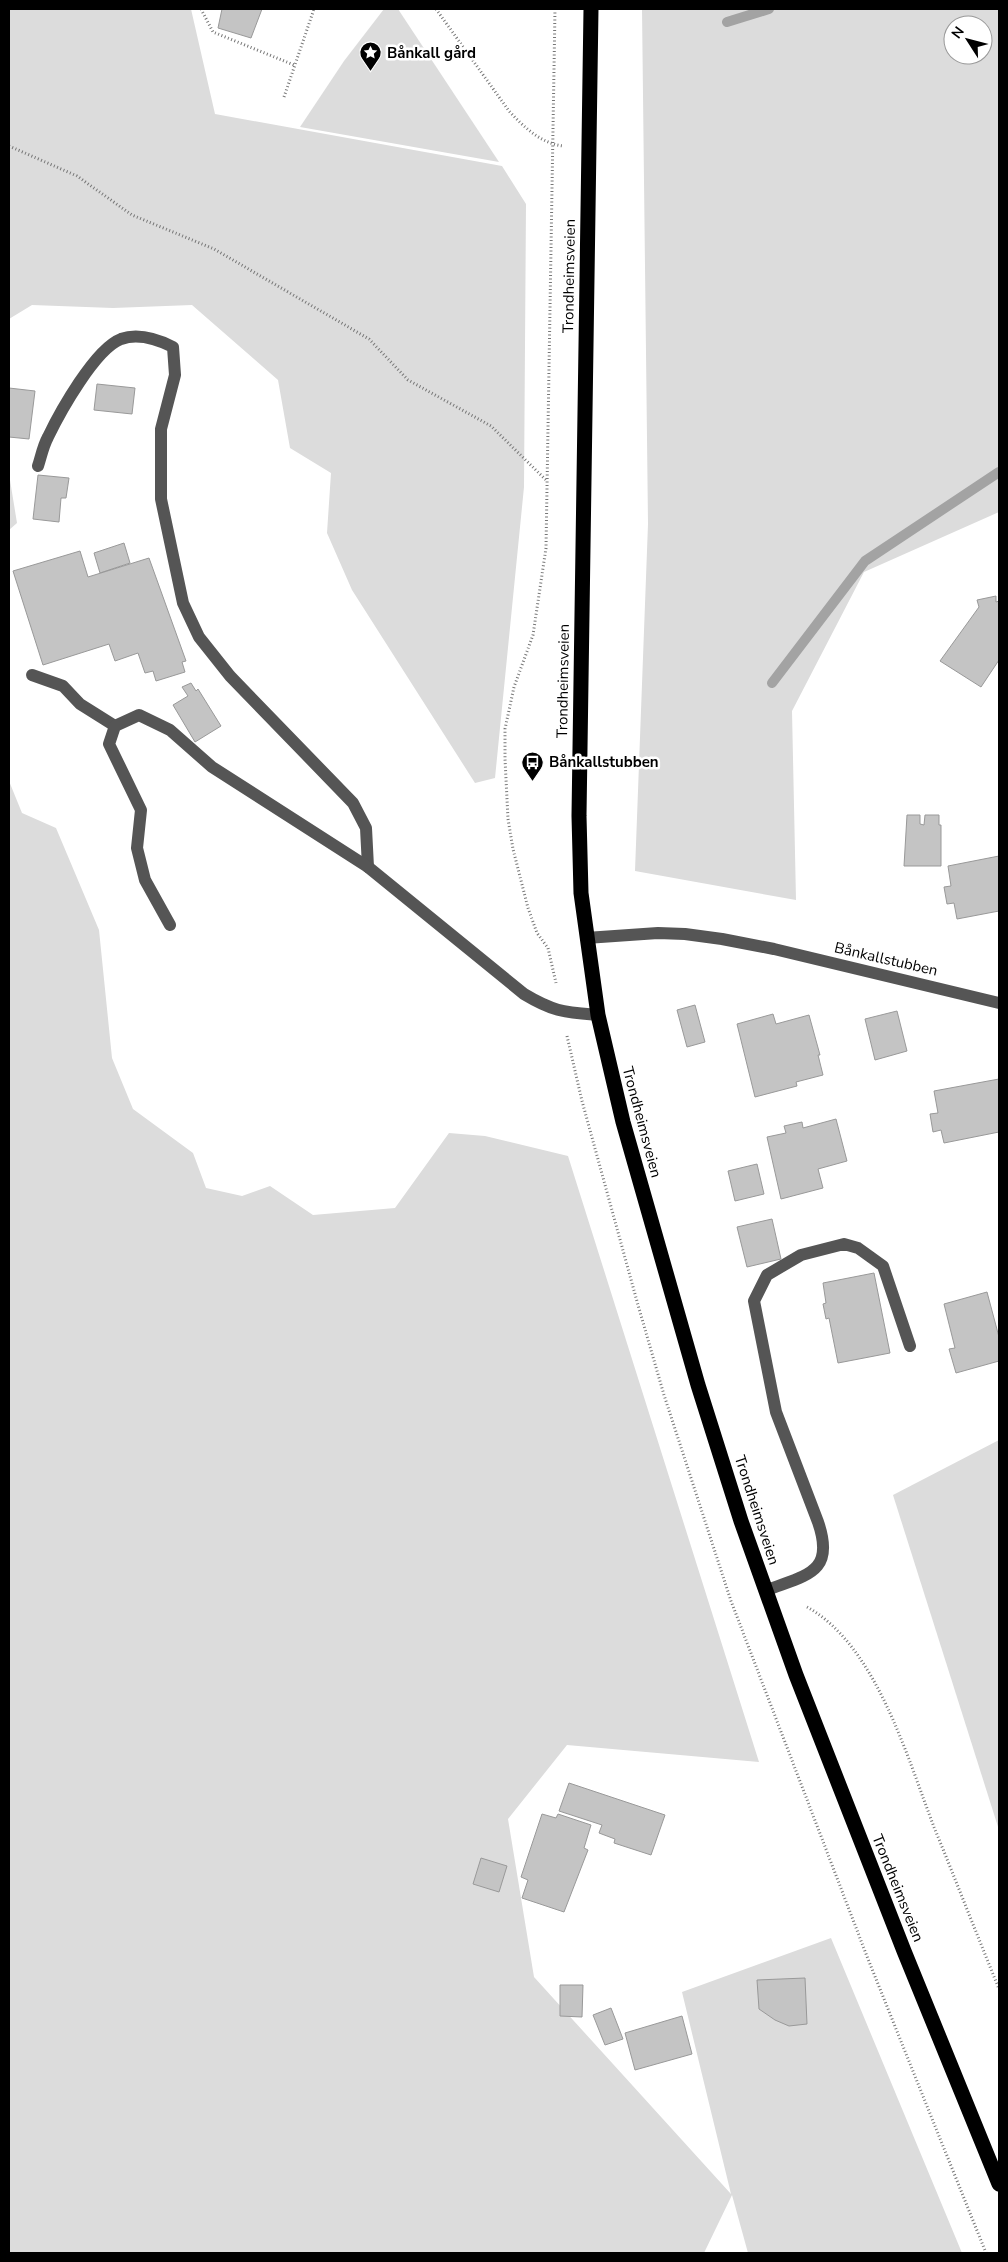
<svg xmlns="http://www.w3.org/2000/svg" width="1008" height="2262" font-family="'Nunito Sans',sans-serif">
<rect width="100%" height="100%" fill="#fff"/>
<g fill="#dcdcdc" fill-rule="evenodd">
<path d="M9 9H191L215 114 502 166 526 204 524 487 495 778 475 783 352 590 327 533 331 473 290 448 278 380 192 305 113 308 32 305 9 319Z"/>
<path d="M384 9H398L499 162 300 127 344 61Z"/>
<path d="M642 9H999V512L864 572 792 711 796 900 635 871 648 524ZM953 25H983V55H953Z"/>
<path d="M9 474 17 523 9 530Z"/>
<path d="M9 781 22 813 56 828 99 930 112 1058 133 1109 193 1153 206 1188 242 1196 270 1186 313 1215 395 1208 449 1133 485 1136 568 1156 759 1762 567 1745 508 1819 534 1977 731 2194 682 1992 831 1938 962 2253H748L732 2195 704 2253H9Z"/>
<path d="M999 1440V1830L893 1495Z"/>
</g>
<g fill="none" stroke-linecap="round" stroke-linejoin="round">
<g stroke="#a3a3a3" stroke-width="10">
<path d="M727 22 769 9"/>
<path d="M772 683 865 561 999 472"/>
</g>
</g>
<g fill="#c4c4c4" stroke="#999">
<path d="M222 9H262L251 38 218 28Z"/>
<path d="M97 384 135 388 132 414 94 410Z"/>
<path d="M9 388 35 391 29 439 9 437Z"/>
<path d="M38 475 69 478 66 498H61L59 522 33 519Z"/>
<path d="M124 543 130 563 100 573 94 553Z"/>
<path d="M80 551 88 577 149 558 186 661 182 662 185 672 156 681 153 671 145 673 138 653 115 661 109 644 43 665 13 571Z"/>
<path d="M996 596V602L999 601V660L981 687 940 661 979 607 977 600Z"/>
<path d="M191 683 196 691 198 689 221 726 195 742 173 705 188 696 182 687Z"/>
<path d="M907 815H920V824L924 825 925 815H939V825H941V866H904Z"/>
<path d="M999 856V911L957 919 954 903 947 904 944 887 951 886 948 866Z"/>
<path d="M695 1005 705 1042 687 1047 677 1010Z"/>
<path d="M897 1011 907 1051 875 1060 865 1019Z"/>
<path d="M773 1014 776 1024 809 1015 820 1055H818L823 1075 796 1082 797 1086 755 1097 737 1024Z"/>
<path d="M999 1079V1132L944 1143 941 1130 933 1132 930 1114 938 1113 934 1091Z"/>
<path d="M836 1119 847 1161 818 1169 823 1188 781 1199 767 1137 786 1133 784 1126 802 1122 803 1128Z"/>
<path d="M757 1164 764 1194 735 1201 728 1171Z"/>
<path d="M772 1219 781 1259 747 1267 737 1227Z"/>
<path d="M874 1273 890 1353 838 1363 829 1318 826 1319 823 1304 826 1303 823 1283Z"/>
<path d="M987 1292 999 1337V1361L956 1373 949 1349 955 1348 944 1304Z"/>
<path d="M569 1783 665 1815 651 1855 614 1843 615 1839 599 1833 602 1825 559 1811Z"/>
<path d="M542 1814 556 1818 558 1814 591 1825 584 1848 588 1850 564 1912 522 1898 528 1880 521 1877Z"/>
<path d="M481 1858 507 1866 499 1892 473 1884Z"/>
<path d="M805 1978 807 2024 789 2026 775 2020 759 2009 757 1980Z"/>
<path d="M560 1985H583L582 2017 560 2016Z"/>
<path d="M611 2008 623 2039 605 2045 593 2015Z"/>
<path d="M682 2016 692 2054 635 2070 625 2033Z"/>
</g>
<g fill="none" stroke-linecap="round" stroke-linejoin="round">
<g stroke="#777" stroke-width="3" stroke-dasharray="1 2.5" stroke-linecap="butt">
<path d="M201 9 213 32 294 65"/>
<path d="M436 9 509 111C524 127 540 143 563 146"/>
<path d="M555 9 546 548 533 635 514 687 505 729V759L508 819 513 849 528 908 537 933 548 948 556 983"/>
<path d="M284 97 314 9"/>
<path d="M9 146 77 176 132 215 214 249 369 339 408 380 491 426 546 480"/>
<path d="M567 1036 582 1101 638 1305 664 1395 731 1601 868 1959 986 2253"/>
<path d="M807 1607C876 1645 907 1757 934 1827 956 1881 977 1935 999 1989"/>
</g>
<g stroke="#555" stroke-width="12">
<path d="M38 466C41 457 43 446 48 437 60 412 95 349 121 339 138 333 157 339 173 347L175 375 161 429V499L183 603 199 637 230 676 353 803 366 828 368 867"/>
<path d="M32 675 63 686 80 704 115 726"/>
<path d="M170 925 145 880 137 848 141 810 109 744 115 726 139 715 170 730 212 767 368 867 524 994C554 1012 564 1012 598 1015"/>
<path d="M586 938 658 933 685 934 722 939 774 949 999 1003"/>
<path d="M765 1591C805 1575 836 1574 818 1522L776 1412 754 1301 767 1275 801 1255 844 1244 858 1248 883 1266 910 1346"/>
</g>
<path stroke="#000" stroke-width="15" d="M591 9 579 816 581 893 598 1015 623 1122 698 1385 741 1521 796 1675 904 1951 999 2184"/>
</g>
<defs>
<symbol id="sight-pin" viewBox="-11 -11 22 30"><path d="M0 17L-7.5 6A9.5 9.5 0 1 1 7.5 6Z" fill="#000" stroke="#fff"/><path d="M0-6L1.8-2.2L6-1.7L2.9 1.2L3.7 5.4L0 3.3L-3.7 5.4L-2.9 1.2L-6-1.7L-1.8-2.2Z" fill="#fff"/></symbol>
<symbol id="bus-pin" viewBox="-11 -11 22 30"><path d="M0 17L-7.5 6A9.5 9.5 0 1 1 7.5 6Z" fill="#000" stroke="#fff"/><path d="M-5-6H5V4H4V6H2V4H-2V6H-4V4H-5ZM-3.5-4V0h7V-4ZM-3.5 1.2v1.5H-2V1.2ZM2 1.2v1.5H3.5V1.2Z" fill="#fff"/></symbol>
</defs>
<g fill-rule="evenodd">
<use href="#sight-pin" x="358" y="40" width="25" height="34"/>
<use href="#bus-pin" x="520" y="750" width="25" height="34"/>
</g>
<g text-anchor="middle" dominant-baseline="central" stroke-width="5" stroke-linejoin="round" paint-order="stroke">
<g font-size="15" font-weight="bold" fill="#000" stroke="#fff" text-anchor="start">
<text x="387" y="53">Bånkall gård</text>
<text x="549" y="762">Bånkallstubben</text>
</g>
<g font-size="15" fill="#000" stroke="#fff">
<text transform="translate(569 276) rotate(-89)">Trondheimsveien</text>
<text transform="translate(563 681) rotate(-89)">Trondheimsveien</text>
<text transform="translate(886 959) rotate(13)">Bånkallstubben</text>
<text transform="translate(642 1122) rotate(75)">Trondheimsveien</text>
<text transform="translate(757 1510) rotate(72)">Trondheimsveien</text>
<text transform="translate(898 1888) rotate(68)">Trondheimsveien</text>
</g>
</g>
<rect width="1008" height="2262" fill="none" stroke="#000000" stroke-width="20"/>
<g transform="translate(968 40) rotate(306)"><circle r="24" fill="#ffffff" stroke="#999999"/>
<path d="M0-4L9 19L0 12L-9 19Z" fill="#000000"/>
<text y="-8" font-size="14" font-weight="bold" text-anchor="middle" fill="#000000">N</text>
</g>
</svg>
